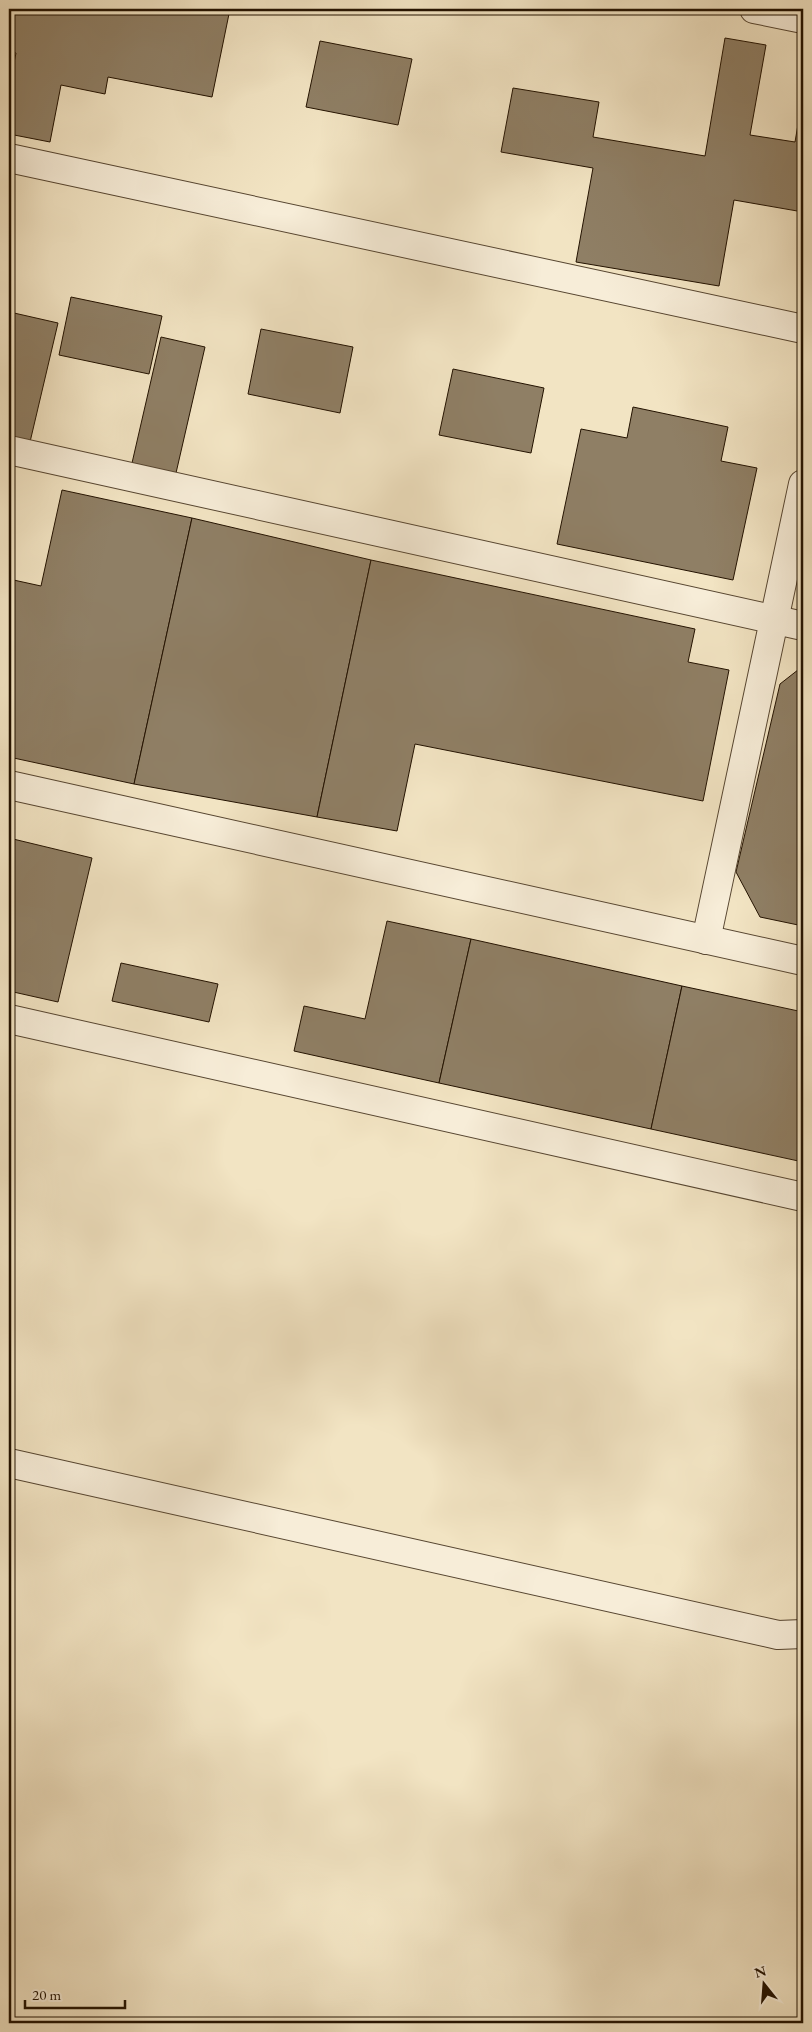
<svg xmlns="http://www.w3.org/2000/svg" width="812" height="2032" font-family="'EB Garamond',serif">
<rect width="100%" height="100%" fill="#f2e4c3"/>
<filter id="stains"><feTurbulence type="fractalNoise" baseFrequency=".004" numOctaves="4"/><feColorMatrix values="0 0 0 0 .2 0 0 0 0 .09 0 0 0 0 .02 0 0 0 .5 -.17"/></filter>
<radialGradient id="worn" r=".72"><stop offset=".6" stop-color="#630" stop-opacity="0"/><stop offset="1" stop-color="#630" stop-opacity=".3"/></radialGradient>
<g fill="#8f7f65" stroke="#231200">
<path d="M9 9H230L212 97 108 77 105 94 61 85 50 142 9 134V87L16 53 9 52Z"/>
<path d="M725 38 766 45 750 135 795 142 803 95V212L734 200 719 286 576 262 593 168 501 152 513 88 599 102 593 137 705 156Z"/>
<path d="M320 41 412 59 398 125 306 107Z"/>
<path d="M71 297 162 316 149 374 59 355Z"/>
<path d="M9 312 14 313 9 337Z"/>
<path d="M14 313 58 323 30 442 9 437V337Z"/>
<path d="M261 329 353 347 340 413 248 394Z"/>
<path d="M161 337 205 347 176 473 132 463Z"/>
<path d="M453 369 544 388 531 453 439 435Z"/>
<path d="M633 407 728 427 721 461 757 468 733 580 557 544 581 429 627 438Z"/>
<path d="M62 490 192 518 134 784 9 757V579L41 586Z"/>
<path d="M192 518 371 560 317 817 134 784Z"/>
<path d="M371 560 695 629 688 662 729 670 703 801 415 744 397 831 317 817Z"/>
<path d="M803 666V926L760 917 736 872 780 684Z"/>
<path d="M9 838 92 858 58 1002 9 991Z"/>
<path d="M387 921 471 939 439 1083 294 1051 304 1006 365 1019Z"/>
<path d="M471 939 682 986 651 1129 439 1083Z"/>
<path d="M121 963 218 984 209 1022 112 1001Z"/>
<path d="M682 986 803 1012V1162L651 1129Z"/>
</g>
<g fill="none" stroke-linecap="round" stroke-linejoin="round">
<defs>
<g id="minor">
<path d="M754 9 803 19"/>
<path d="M9 158 803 329"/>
<path d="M9 450 803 626"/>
<path d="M9 785 803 961"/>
<path d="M706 940 803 484"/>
<path d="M9 1019 803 1197"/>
<path d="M9 1463 778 1635 803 1634"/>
</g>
</defs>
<use href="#minor" stroke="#574631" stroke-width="30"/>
<use href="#minor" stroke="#f7edd8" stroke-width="28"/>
</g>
<rect width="812" height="2032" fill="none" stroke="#f2e4c3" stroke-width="30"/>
<rect x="10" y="10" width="792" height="2012" fill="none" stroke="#231200" stroke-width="2.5"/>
<rect x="15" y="15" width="782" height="2002" fill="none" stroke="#231200"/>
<g transform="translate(764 1984) rotate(343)" stroke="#f7edd8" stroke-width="4" paint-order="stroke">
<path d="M0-4L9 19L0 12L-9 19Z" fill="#231200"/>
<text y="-8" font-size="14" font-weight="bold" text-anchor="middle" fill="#231200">N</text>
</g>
<path d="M25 2000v8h100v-8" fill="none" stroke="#231200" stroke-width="2.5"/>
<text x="32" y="2000" font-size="15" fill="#231200" stroke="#f7edd8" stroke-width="4" paint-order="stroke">20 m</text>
<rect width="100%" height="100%" filter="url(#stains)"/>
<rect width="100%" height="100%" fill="url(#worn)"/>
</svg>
